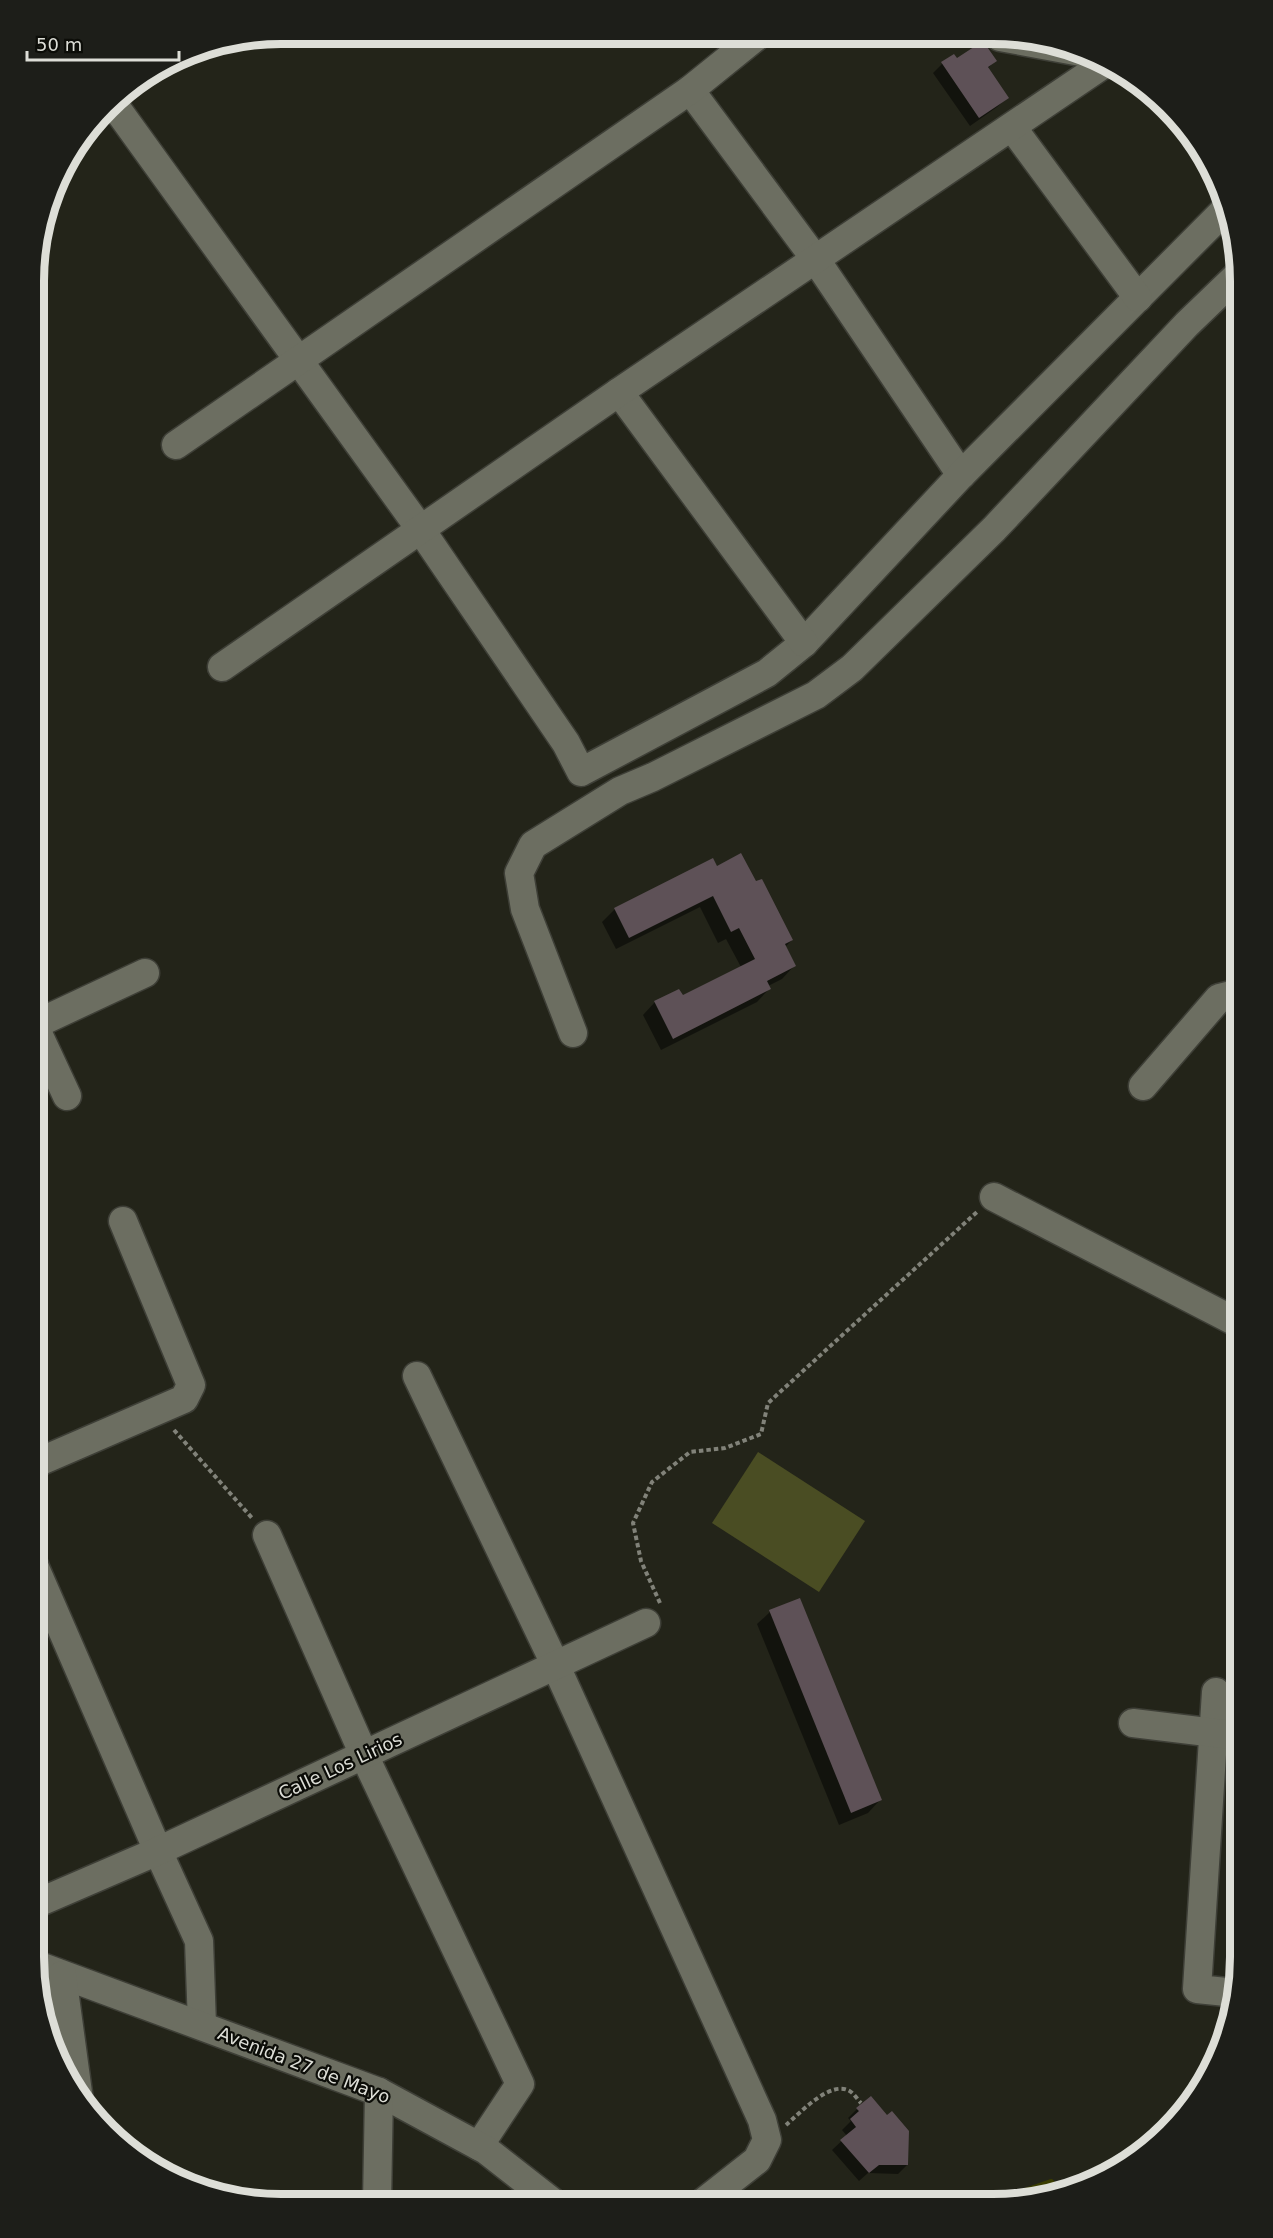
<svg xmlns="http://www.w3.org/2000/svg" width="1273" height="2238" font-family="'DejaVu Sans',sans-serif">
<rect width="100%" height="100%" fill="#232419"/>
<path fill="#4a4d23" d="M758 1452 865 1521 819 1592 712 1523Z"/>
<g fill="#0007">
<path d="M956 60 995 61 987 69 1007 98 997 107 970 126 933 73 942 64Z"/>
<path d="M717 868 755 883 792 940 785 947 794 966 782 979 768 986 769 989 757 1002 661 1050 643 1015 655 1002 682 997 741 967 726 939 718 943 700 907 616 949 602 922 615 909Z"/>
<path d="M770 1612 880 1800 868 1813 839 1825 757 1624Z"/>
<path d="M857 2109 907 2165 898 2174 868 2173 859 2181 832 2150 847 2136 842 2130 851 2121 848 2118Z"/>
</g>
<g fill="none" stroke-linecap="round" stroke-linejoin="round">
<path stroke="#3a3d00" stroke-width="6" d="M985 2205 1051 2182 1060 2194"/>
</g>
<g fill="#5e5157">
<path d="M983 41 997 61 988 67 1009 98 979 118 941 62 954 54 957 58Z"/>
<path d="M741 853 756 881 762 879 793 940 785 944 796 966 767 981 771 989 673 1039 654 1001 679 989 683 995 755 959 739 928 731 932 713 896 629 938 614 908 713 858 717 866Z"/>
<path d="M800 1598 882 1800 851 1813 769 1610Z"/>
<path d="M871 2096 887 2115 892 2111 909 2131 908 2165H879L869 2173 840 2140 856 2127 850 2119 859 2111 856 2108Z"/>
</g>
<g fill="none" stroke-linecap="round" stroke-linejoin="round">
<defs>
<g id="minor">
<path d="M1000 37 1086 53"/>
<path d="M690 90 816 260 961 475"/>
<path d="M112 102 421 530 566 743 581 772 767 673 804 643 961 475 1228 207"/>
<path d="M1012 127 1138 298"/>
<path d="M619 392 804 643"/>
<path d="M176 445 690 90 757 36"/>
<path d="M222 667 619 392 1107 62"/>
<path d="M34 1025 145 973"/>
<path d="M34 1025 67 1096"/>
<path d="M573 1033 525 909 519 873 533 845 620 791 653 777 816 695 852 668 994 529 1187 324 1239 274"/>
<path d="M1143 1086 1219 998 1235 994 1240 997"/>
<path d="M994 1197 1240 1324"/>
<path d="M417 1376 555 1664 762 2120 767 2140 757 2160 701 2204"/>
<path d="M34 1464 184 1399 191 1385 123 1221"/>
<path d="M267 1535 364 1755 520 2084 479 2146"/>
<path d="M33 1563 158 1851 199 1941 202 2025"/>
<path d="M1216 1692 1197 1989 1236 1993"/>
<path d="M1133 1723 1240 1736"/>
<path d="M33 1905 158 1851 646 1623"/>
<path d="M34 1964 379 2092 486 2150 555 2204"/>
<path d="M62 1975 79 2100"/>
<path d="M377 2203 379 2092"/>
</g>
</defs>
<use href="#minor" stroke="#3e3f37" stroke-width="31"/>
<g stroke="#818279" stroke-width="4" stroke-dasharray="4.5 3" stroke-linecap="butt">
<path d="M174 1430 252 1518"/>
<path d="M660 1603 641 1561 633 1523 652 1482 690 1452 725 1448 761 1434 768 1403 978 1211"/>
<path d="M786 2125C800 2113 832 2078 851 2092 855 2095 858 2100 861 2103"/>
</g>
<use href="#minor" stroke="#6c6e61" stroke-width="28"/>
</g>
<g text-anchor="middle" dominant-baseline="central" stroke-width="4.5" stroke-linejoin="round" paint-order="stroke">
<g font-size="18" fill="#ddded7" stroke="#0c0d08">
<text transform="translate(340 1766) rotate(-25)">Calle Los Lirios</text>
<text transform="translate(304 2065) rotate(21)">Avenida 27 de Mayo</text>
</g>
</g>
<path d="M0 0H1273V2238H0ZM281 44H993A237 237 0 0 1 1230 281V1957A237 237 0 0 1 993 2194H281A237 237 0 0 1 44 1957V281A237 237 0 0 1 281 44Z" fill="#1d1e19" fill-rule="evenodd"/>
<path fill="none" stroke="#ddded7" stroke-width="8" d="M281 44H993A237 237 0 0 1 1230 281V1957A237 237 0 0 1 993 2194H281A237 237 0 0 1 44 1957V281A237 237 0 0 1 281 44Z"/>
<path d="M27 51v9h152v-9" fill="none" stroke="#ddded7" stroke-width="3"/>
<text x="36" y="51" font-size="18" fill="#ddded7" stroke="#0c0d08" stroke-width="4.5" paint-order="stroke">50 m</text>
</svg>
